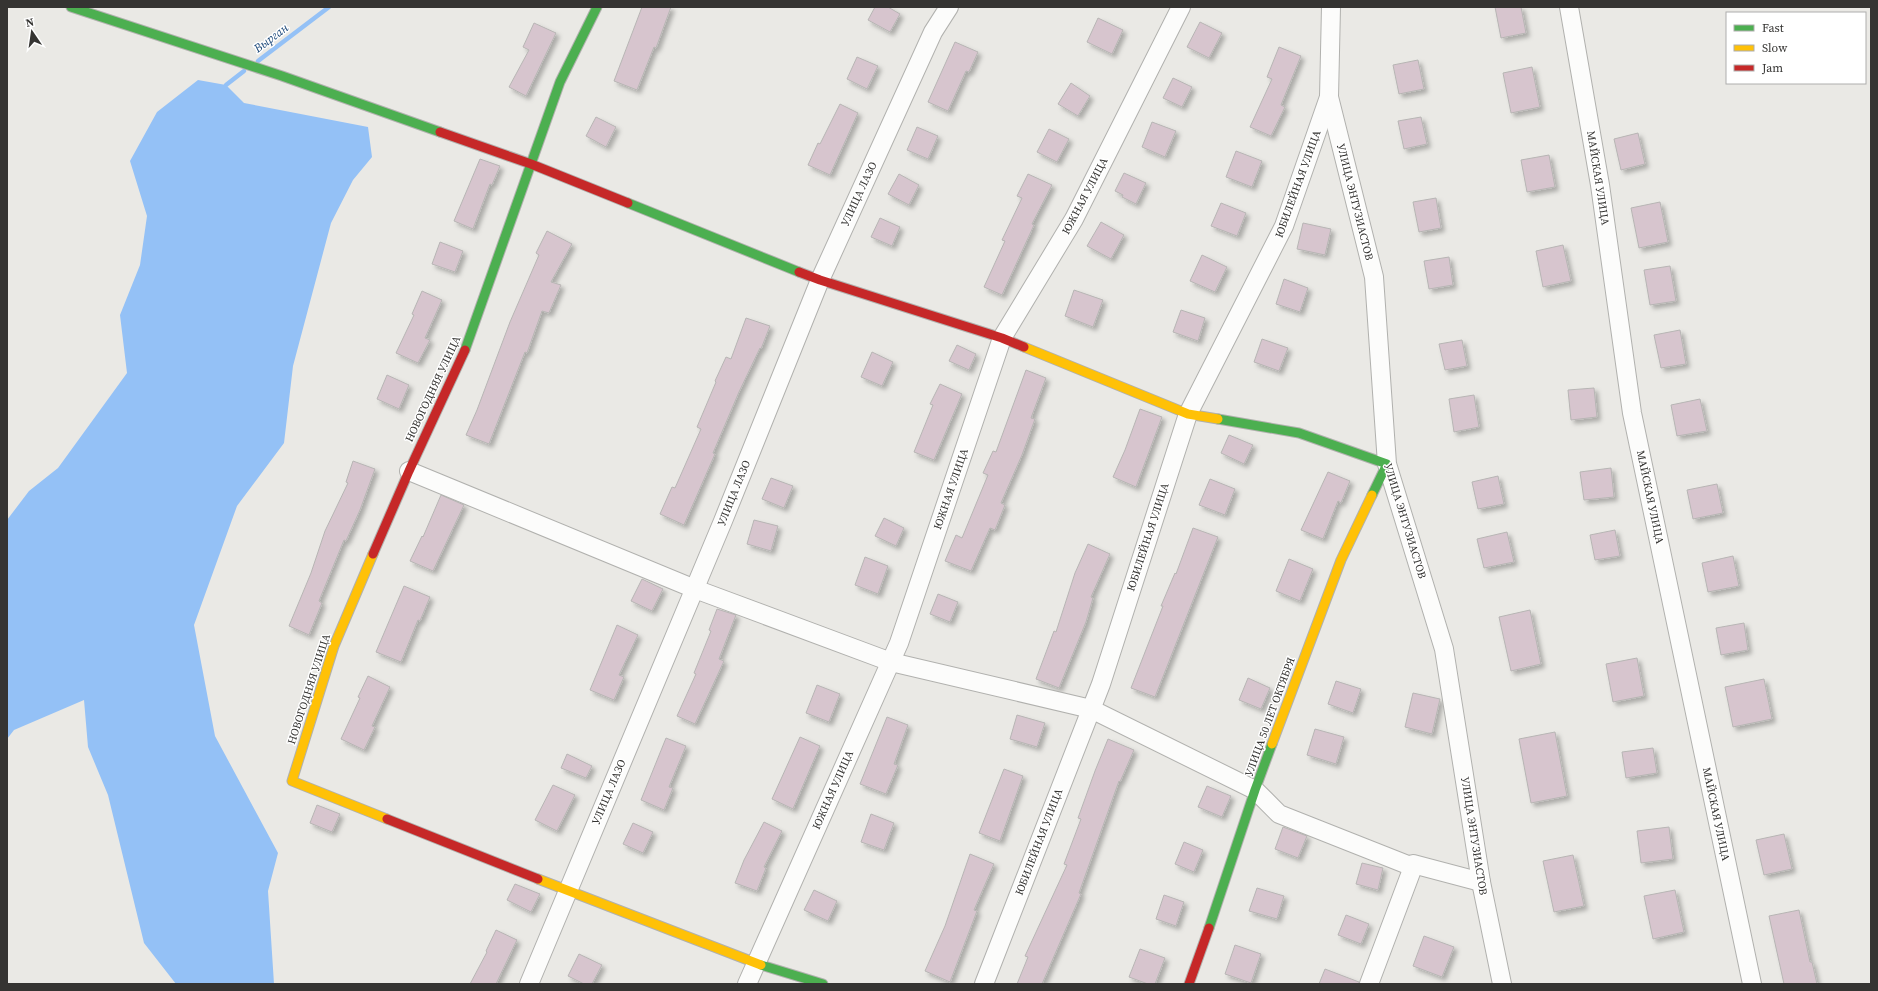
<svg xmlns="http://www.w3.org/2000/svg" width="1878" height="991" font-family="'Source Serif 4',serif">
<defs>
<filter id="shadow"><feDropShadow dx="3.5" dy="3.5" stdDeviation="2" flood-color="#0004"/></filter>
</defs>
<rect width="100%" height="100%" fill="#eae9e5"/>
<path fill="#94c1f6" d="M198 80 226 85 244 103 368 127 372 157 353 180 331 223 293 366 284 443 237 506 194 625 215 736 278 853 268 891 274 984H176L144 943 108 795 88 747 84 700 14 730 7 739V520L29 491 58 468 127 373 120 315 140 265 147 216 130 161 157 112Z"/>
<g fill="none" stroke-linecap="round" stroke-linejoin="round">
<g stroke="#94c1f6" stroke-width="4.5">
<path d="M258 61 329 7"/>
<path d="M226 85 244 71"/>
</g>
</g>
<g fill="#d7c5ce" stroke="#b7b5b4" filter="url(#shadow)">
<path d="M642 7H671L656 48 654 47 637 90 614 81Z"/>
<path d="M875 7H888L900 14 890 32 868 20Z"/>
<path d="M1495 7H1521L1526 33 1501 38Z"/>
<path d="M1098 18 1123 30 1112 54 1087 42Z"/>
<path d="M1200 22 1222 33 1209 58 1187 47Z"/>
<path d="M534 23 556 33 526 96 509 87 529 50 523 47Z"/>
<path d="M955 42 978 52 969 72 966 71 948 111 928 102Z"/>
<path d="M1279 47 1301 56 1281 105 1285 107 1271 136 1250 127 1272 79 1267 77Z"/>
<path d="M857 57 878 66 867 89 847 79Z"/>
<path d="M1418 60 1424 89 1399 94 1393 65Z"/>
<path d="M1532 67 1540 107 1511 113 1503 73Z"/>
<path d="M1173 78 1192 87 1182 107 1163 98Z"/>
<path d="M1071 83 1090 96 1078 116 1058 104Z"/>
<path d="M840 104 858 113 830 175 808 165 818 143 820 144Z"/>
<path d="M596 117 616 127 606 147 586 136Z"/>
<path d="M1421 117 1427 144 1404 149 1398 121Z"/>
<path d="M1152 122 1176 131 1165 157 1142 147Z"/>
<path d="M917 127 938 136 928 159 907 150Z"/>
<path d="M1049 129 1069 139 1057 162 1037 152Z"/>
<path d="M1638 133 1645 164 1621 170 1614 139Z"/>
<path d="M1236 151 1262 161 1252 187 1226 177Z"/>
<path d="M1549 155 1555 187 1527 192 1521 160Z"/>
<path d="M480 159 500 166 492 185 490 184 473 229 454 221Z"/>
<path d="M1124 173 1146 183 1136 204 1122 197 1123 195 1115 191Z"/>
<path d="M899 174 919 185 909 205 888 194Z"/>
<path d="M1028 174 1052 185 1032 224 1034 225 1002 295 984 287 1005 241 1002 240 1022 198 1017 196Z"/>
<path d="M1436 198 1441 228 1419 232 1413 202Z"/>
<path d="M1660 202 1668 242 1639 248 1631 208Z"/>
<path d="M1221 203 1246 213 1237 236 1211 226Z"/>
<path d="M880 218 900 227 892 246 871 237Z"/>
<path d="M1101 222 1124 235 1111 259 1087 246Z"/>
<path d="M1303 223 1331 229 1325 255 1297 249Z"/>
<path d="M547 231 572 244 551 282 561 285 549 313 542 311 527 353 525 352 489 444 466 435 477 410 510 322 539 255 536 253Z"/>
<path d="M440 242 463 251 455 272 432 264Z"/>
<path d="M1563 245 1571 281 1543 287 1536 251Z"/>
<path d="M1202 255 1227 267 1215 292 1190 281Z"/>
<path d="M1449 257 1453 285 1429 289 1424 261Z"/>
<path d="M1670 266 1676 301 1650 305 1644 270Z"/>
<path d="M1284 279 1308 288 1300 312 1276 304Z"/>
<path d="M1074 290 1103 300 1093 327 1065 316Z"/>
<path d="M422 291 442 300 425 338 430 340 418 363 396 353 414 315 412 314Z"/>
<path d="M1181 310 1205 318 1198 341 1173 332Z"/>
<path d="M746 318 770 326 761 349 760 348 739 392 713 453 715 454 684 525 660 514 672 487 675 488 701 429 697 427 716 382 715 381 726 357 731 359Z"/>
<path d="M1680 330 1686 364 1661 368 1654 335Z"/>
<path d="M1262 339 1288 348 1279 371 1254 362Z"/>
<path d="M1462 340 1467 366 1445 370 1439 344Z"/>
<path d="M957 345 976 354 969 370 949 361Z"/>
<path d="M872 352 893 362 882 386 861 377Z"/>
<path d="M1026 370 1046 378 1031 418 1035 419 1022 455 1001 503 1005 505 995 530 990 528 971 571 945 561 956 535 962 538 988 475 983 473 993 451 996 452Z"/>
<path d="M387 375 409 385 399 409 377 399Z"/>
<path d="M940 384 962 394 934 460 914 452 933 405 930 404Z"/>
<path d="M1594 388 1597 417 1571 420 1568 390Z"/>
<path d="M1474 395 1479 427 1454 432 1449 399Z"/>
<path d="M1700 399 1707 431 1677 436 1671 405Z"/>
<path d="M1140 409 1162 417 1136 487 1113 477 1125 450Z"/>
<path d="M1229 435 1253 445 1244 464 1221 453Z"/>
<path d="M353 461 375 469 360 510 346 541 344 540 319 601 322 603 309 635 289 626 311 573 325 531 348 483 346 482Z"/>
<path d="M1611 468 1614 497 1584 500 1580 472Z"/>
<path d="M1328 472 1350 481 1341 503 1338 501 1323 539 1301 530Z"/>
<path d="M1498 476 1504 504 1478 509 1472 482Z"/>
<path d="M771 478 793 486 784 508 762 499Z"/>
<path d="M1210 479 1235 489 1225 515 1199 505Z"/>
<path d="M1717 484 1723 513 1693 519 1687 490Z"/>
<path d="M441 495 464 505 433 571 410 561 422 536 423 537Z"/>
<path d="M884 518 904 528 896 546 875 536Z"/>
<path d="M754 520 778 526 771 551 747 544Z"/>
<path d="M1193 528 1218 537 1155 697 1131 688 1163 606H1161L1175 573 1176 574Z"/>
<path d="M1615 530 1620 556 1595 560 1590 535Z"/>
<path d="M1507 532 1514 562 1484 568 1477 539Z"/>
<path d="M1088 544 1110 554 1091 597 1093 598 1086 622 1059 688 1036 679 1054 631 1056 632 1075 573Z"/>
<path d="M1733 556 1739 586 1708 592 1702 563Z"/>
<path d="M865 557 888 566 878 594 855 585Z"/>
<path d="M1289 559 1313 569 1300 601 1276 591Z"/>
<path d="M642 579 663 589 652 611 631 601Z"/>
<path d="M404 586 430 597 420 621 418 620 401 662 376 652Z"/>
<path d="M938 594 958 602 950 622 930 614Z"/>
<path d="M717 609 736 615 719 659 724 661 695 724 677 716 696 674 694 673 711 631 709 630Z"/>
<path d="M1530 610 1541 664 1511 671 1499 617Z"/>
<path d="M1744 623 1748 650 1721 655 1716 628Z"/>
<path d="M617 625 638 635 619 675 624 677 614 700 590 690Z"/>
<path d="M1637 658 1644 696 1613 702 1606 664Z"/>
<path d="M368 676 390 687 372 726 375 727 364 750 341 739 360 698 358 697Z"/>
<path d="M1248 678 1270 688 1261 709 1239 700Z"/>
<path d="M1764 679 1772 719 1733 727 1725 687Z"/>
<path d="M1336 681 1361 689 1353 713 1328 704Z"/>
<path d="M817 685 840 694 829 722 806 713Z"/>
<path d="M1413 693 1440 699 1432 734 1405 727Z"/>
<path d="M1017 715 1045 723 1037 747 1010 739Z"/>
<path d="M887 717 908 725 894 764 898 765 886 794 860 784Z"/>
<path d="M1315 729 1344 737 1336 764 1307 755Z"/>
<path d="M1555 732 1567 796 1531 803 1519 739Z"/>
<path d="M800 737 820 746 793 809 772 799Z"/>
<path d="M666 738 686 746 669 787 673 788 664 810 641 800Z"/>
<path d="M1108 739 1134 750 1120 782 1119 781 1079 893 1081 894 1042 984H1017L1028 957 1025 956 1067 865 1064 864 1081 819 1078 818 1095 771Z"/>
<path d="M1653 748 1657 773 1626 778 1622 752Z"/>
<path d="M567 754 592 766 586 778 561 768Z"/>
<path d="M1004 769 1023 776 1000 841 979 833Z"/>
<path d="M553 785 575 795 557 831 535 820Z"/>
<path d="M1207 786 1231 796 1222 817 1198 807Z"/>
<path d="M317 805 340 814 332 832 310 823Z"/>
<path d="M871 814 894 823 884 850 861 842Z"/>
<path d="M764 822 782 831 764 867 766 868 757 891 735 883 744 860Z"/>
<path d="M633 823 653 832 643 853 623 844Z"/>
<path d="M1283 827 1307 836 1298 858 1275 849Z"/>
<path d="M1669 827 1673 859 1641 863 1637 831Z"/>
<path d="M1784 834 1792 869 1764 875 1756 840Z"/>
<path d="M1184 842 1203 850 1194 872 1175 864Z"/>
<path d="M970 854 994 864 974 910 977 911 950 982 925 971 945 926Z"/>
<path d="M1573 855 1584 906 1554 912 1543 861Z"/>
<path d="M1362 863 1383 868 1378 890 1356 884Z"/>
<path d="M515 884 540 894 531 912 507 900Z"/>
<path d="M1257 888 1284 896 1277 919 1249 911Z"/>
<path d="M814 890 837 901 828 921 804 910Z"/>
<path d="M1675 890 1684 932 1653 939 1644 896Z"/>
<path d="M1164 895 1184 902 1176 926 1156 919Z"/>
<path d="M1799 910 1810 962H1812L1817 984H1784L1769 916Z"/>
<path d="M1346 915 1369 924 1361 944 1338 935Z"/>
<path d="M496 930 517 940 496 984H470L487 952 486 951Z"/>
<path d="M1424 936 1454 947 1442 977 1413 966Z"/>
<path d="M1235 945 1261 954 1251 983 1225 974Z"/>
<path d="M1140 949 1165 958 1155 984H1148L1129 977Z"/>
<path d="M579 954 602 965 592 984H584L568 976Z"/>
<path d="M1325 969 1359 982V984H1319Z"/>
</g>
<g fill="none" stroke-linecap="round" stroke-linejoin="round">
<defs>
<g id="street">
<path d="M1331 7 1329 97 1374 277 1387 464 1444 649 1481 882 1502 984"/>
<path d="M1569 7 1600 185 1632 413 1752 984"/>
<path d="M409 471 695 589 891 662 1091 709 1255 790 1279 814 1413 867V864L1481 882"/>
<path d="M529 984 723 521 820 280 933 32 949 7"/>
<path d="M747 984 899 643 1002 338 1074 219 1181 7"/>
<path d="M984 984 1101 684 1188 414 1284 226 1329 97"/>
<path d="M1369 984 1413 867"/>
</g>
<g id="fast">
<path d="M71 7 282 76 440 132"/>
<path d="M628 203 799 272"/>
<path d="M465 350 560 82 597 7"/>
<path d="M1218 419 1299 433 1387 464 1372 495"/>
<path d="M1209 928 1255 790 1272 744"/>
<path d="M761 965 823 984"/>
</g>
<g id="slow">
<path d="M1024 347 1188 414 1218 419"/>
<path d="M373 554 334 646 292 781 387 819"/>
<path d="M1272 744 1341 560 1372 495"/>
<path d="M538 879 761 965"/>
</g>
<g id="jam">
<path d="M440 132 531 164 628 203"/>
<path d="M799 272 820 280 1002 338 1024 347"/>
<path d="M373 554 409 471 465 350"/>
<path d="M387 819 538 879"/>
<path d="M1189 984 1209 928"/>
</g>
</defs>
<use href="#street" stroke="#b1b1ae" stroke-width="20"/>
<use href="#fast" stroke="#b1b1ae" stroke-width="11"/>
<use href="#slow" stroke="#b1b1ae" stroke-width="11"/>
<use href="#jam" stroke="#b1b1ae" stroke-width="11"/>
<use href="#street" stroke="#fcfcfb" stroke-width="18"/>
<use href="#fast" stroke="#4caf50" stroke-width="9"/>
<use href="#slow" stroke="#ffc107" stroke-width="9"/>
<use href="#jam" stroke="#c62828" stroke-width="9"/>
</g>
<g text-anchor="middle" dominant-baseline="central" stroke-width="3" stroke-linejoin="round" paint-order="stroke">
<g font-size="11" fill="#353432" stroke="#fff">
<text transform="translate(1598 178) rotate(81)">МАЙСКАЯ УЛИЦА</text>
<text transform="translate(1298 184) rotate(-70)">ЮБИЛЕЙНАЯ УЛИЦА</text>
<text transform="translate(859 194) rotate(-65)">УЛИЦА ЛАЗО</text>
<text transform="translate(1085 196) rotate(-62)">ЮЖНАЯ УЛИЦА</text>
<text transform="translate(1355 202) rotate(76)">УЛИЦА ЭНТУЗИАСТОВ</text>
<text transform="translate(433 389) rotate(-65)">НОВОГОДНЯЯ УЛИЦА</text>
<text transform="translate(951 489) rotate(-71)">ЮЖНАЯ УЛИЦА</text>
<text transform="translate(734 493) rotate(-68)">УЛИЦА ЛАЗО</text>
<text transform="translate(1650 497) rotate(78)">МАЙСКАЯ УЛИЦА</text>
<text transform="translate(1405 521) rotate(73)">УЛИЦА ЭНТУЗИАСТОВ</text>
<text transform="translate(1148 537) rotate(-72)">ЮБИЛЕЙНАЯ УЛИЦА</text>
<text transform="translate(309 689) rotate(-72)">НОВОГОДНЯЯ УЛИЦА</text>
<text transform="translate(1270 717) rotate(-70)">УЛИЦА 50 ЛЕТ ОКТЯБРЯ</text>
<text transform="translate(833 790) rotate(-66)">ЮЖНАЯ УЛИЦА</text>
<text transform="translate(609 792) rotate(-67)">УЛИЦА ЛАЗО</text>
<text transform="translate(1716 814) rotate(78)">МАЙСКАЯ УЛИЦА</text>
<text transform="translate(1474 836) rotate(81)">УЛИЦА ЭНТУЗИАСТОВ</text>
<text transform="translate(1039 842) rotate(-69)">ЮБИЛЕЙНАЯ УЛИЦА</text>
</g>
<g font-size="12" font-style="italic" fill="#1c4879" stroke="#fff">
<text transform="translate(271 38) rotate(-37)">Вырган</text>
</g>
</g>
<rect width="1878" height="991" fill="none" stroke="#353432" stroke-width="16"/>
<rect x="1726" y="12" width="140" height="72" fill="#ffffff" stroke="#aeaead"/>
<rect x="1734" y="25" width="20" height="6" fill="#4caf50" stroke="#aeaead"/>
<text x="1762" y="32" font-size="12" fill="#353432">Fast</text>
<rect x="1734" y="45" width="20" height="6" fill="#ffc107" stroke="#aeaead"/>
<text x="1762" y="52" font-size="12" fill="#353432">Slow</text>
<rect x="1734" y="65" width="20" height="6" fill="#c62828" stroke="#aeaead"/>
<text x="1762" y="72" font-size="12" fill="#353432">Jam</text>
<g transform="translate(32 32) rotate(347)" stroke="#ffffff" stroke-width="3" paint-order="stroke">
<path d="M0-3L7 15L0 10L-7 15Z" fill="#353432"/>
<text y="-6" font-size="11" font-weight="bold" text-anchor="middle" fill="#353432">N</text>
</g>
</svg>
